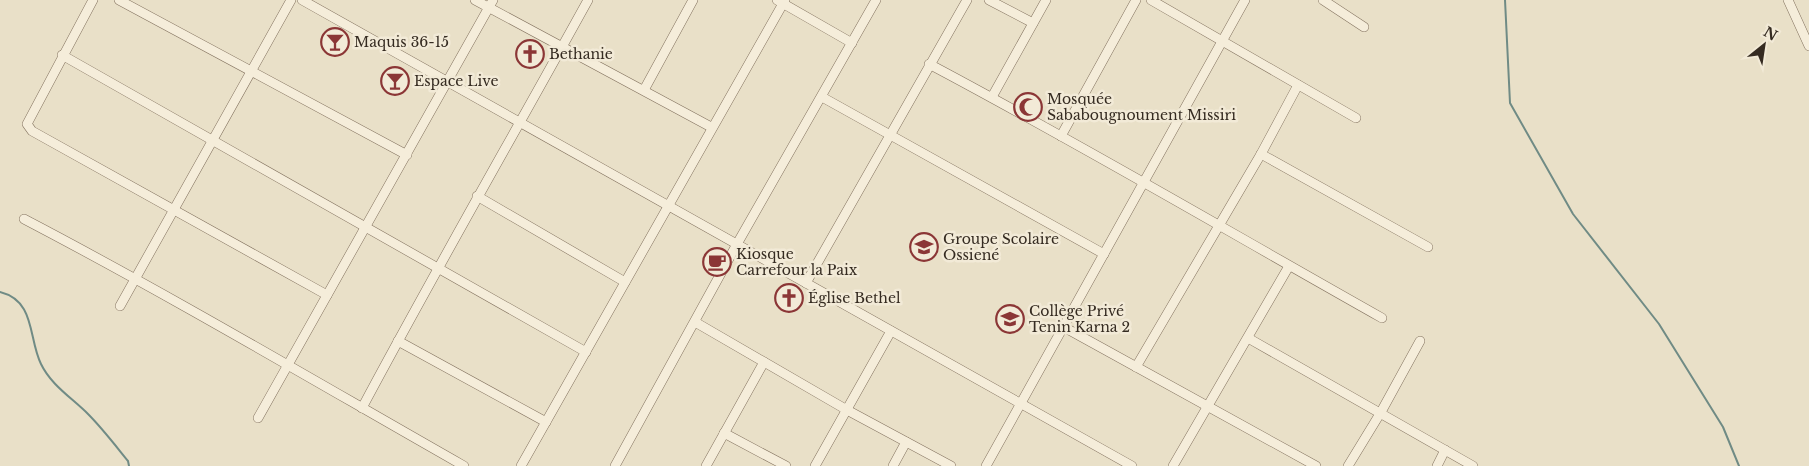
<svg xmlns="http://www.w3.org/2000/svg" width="1809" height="466" font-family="'Libre Baskerville',serif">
<rect width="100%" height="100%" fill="#e9e0c8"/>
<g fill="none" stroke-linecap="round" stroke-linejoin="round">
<g stroke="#708b85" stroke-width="2">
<path d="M1505 0 1510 103 1573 214 1659 324 1723 427 1739 466"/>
<path d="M0 292C36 301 28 338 41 364 51 385 72 398 88 414 102 428 115 445 128 461L129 466"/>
</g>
<defs>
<g id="street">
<path d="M93 0 27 124 32 131 327 295"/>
<path d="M119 0 407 155"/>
<path d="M302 0 1132 466"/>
<path d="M475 0 711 127"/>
<path d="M777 0 852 43"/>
<path d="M989 0 1033 23"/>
<path d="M1151 0 1356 118"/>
<path d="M1323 0 1364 27"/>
<path d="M1788 0 1809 46"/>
<path d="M62 55 586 352"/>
<path d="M929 64C1082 145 1231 233 1382 318"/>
<path d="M644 90 693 0"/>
<path d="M822 97 1104 254"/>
<path d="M992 97 1046 0"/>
<path d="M1061 136 1136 0"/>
<path d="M1261 154 1428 247"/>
<path d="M477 196 625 282"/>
<path d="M24 219C173 297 318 383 464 466"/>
<path d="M806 283 967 0"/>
<path d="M120 306 291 0"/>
<path d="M695 322 847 410 951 466"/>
<path d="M1062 326 1316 466"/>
<path d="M1248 338 1473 466"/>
<path d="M398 341 546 422"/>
<path d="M1136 367 1261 154 1298 85"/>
<path d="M362 408C435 271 513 136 588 0"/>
<path d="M258 418 493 0"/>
<path d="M724 433 786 466"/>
<path d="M521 466 785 0"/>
<path d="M615 466 737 244 876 0"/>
<path d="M706 466 764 362"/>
<path d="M815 466 891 331"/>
<path d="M893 466 906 442"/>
<path d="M986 466 1245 0"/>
<path d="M1173 466 1289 266"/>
<path d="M1348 466 1381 412 1420 341"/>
<path d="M1437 466 1445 450"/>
</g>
</defs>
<use href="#street" stroke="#83725f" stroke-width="10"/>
<use href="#street" stroke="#f5edda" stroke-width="9"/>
</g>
<defs>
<symbol id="bar-ring" viewBox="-11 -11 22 22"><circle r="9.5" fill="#f2ead7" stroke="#8b3636" stroke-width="1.5"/><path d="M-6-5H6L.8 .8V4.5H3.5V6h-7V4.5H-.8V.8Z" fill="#8b3636"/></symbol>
<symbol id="church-ring" viewBox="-11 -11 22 22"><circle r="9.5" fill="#f2ead7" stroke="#8b3636" stroke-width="1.5"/><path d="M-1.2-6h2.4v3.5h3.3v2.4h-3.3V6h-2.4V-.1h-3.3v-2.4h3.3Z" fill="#8b3636"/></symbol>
<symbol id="mosque-ring" viewBox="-11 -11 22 22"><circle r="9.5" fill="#f2ead7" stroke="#8b3636" stroke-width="1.5"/><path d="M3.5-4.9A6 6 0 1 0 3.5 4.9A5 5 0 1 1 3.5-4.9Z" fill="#8b3636"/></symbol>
<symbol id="school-ring" viewBox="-11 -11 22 22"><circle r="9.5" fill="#f2ead7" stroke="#8b3636" stroke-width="1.5"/><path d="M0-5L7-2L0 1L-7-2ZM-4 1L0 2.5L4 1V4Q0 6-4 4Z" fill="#8b3636"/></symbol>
<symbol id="cafe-ring" viewBox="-11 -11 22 22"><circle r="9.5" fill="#f2ead7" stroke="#8b3636" stroke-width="1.5"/><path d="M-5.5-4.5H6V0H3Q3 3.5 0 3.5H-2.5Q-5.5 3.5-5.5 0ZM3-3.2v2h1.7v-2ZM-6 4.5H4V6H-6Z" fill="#8b3636"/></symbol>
</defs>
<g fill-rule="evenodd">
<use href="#bar-ring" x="319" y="26" width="32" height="32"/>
<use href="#church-ring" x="514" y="38" width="32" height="32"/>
<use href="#bar-ring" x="379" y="65" width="32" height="32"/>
<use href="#mosque-ring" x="1012" y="91" width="32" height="32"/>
<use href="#school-ring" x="908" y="231" width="32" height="32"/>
<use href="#cafe-ring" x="701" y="246" width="32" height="32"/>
<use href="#church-ring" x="773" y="282" width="32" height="32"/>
<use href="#school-ring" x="994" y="303" width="32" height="32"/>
</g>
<g text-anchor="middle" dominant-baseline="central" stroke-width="5" stroke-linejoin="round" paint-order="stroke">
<g font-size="14" fill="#352b21" stroke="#f2ead7" text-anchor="start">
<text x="354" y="42">Maquis 36-15</text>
<text x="549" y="54">Bethanie</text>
<text x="414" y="81">Espace Live</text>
<text x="1047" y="99">Mosquée<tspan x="1047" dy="16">Sababougnoument Missiri</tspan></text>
<text x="943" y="239">Groupe Scolaire<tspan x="943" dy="16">Ossiené</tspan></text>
<text x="736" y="254">Kiosque<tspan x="736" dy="16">Carrefour la Paix</tspan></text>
<text x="808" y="298">Église Bethel</text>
<text x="1029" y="311">Collège Privé<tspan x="1029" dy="16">Tenin Karna 2</tspan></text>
</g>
</g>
<g transform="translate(1764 45) rotate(30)" stroke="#f2ead7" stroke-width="4" paint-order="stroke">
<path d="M0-4L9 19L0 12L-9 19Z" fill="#352b21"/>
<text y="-8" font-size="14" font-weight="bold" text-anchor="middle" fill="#352b21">N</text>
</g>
</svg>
